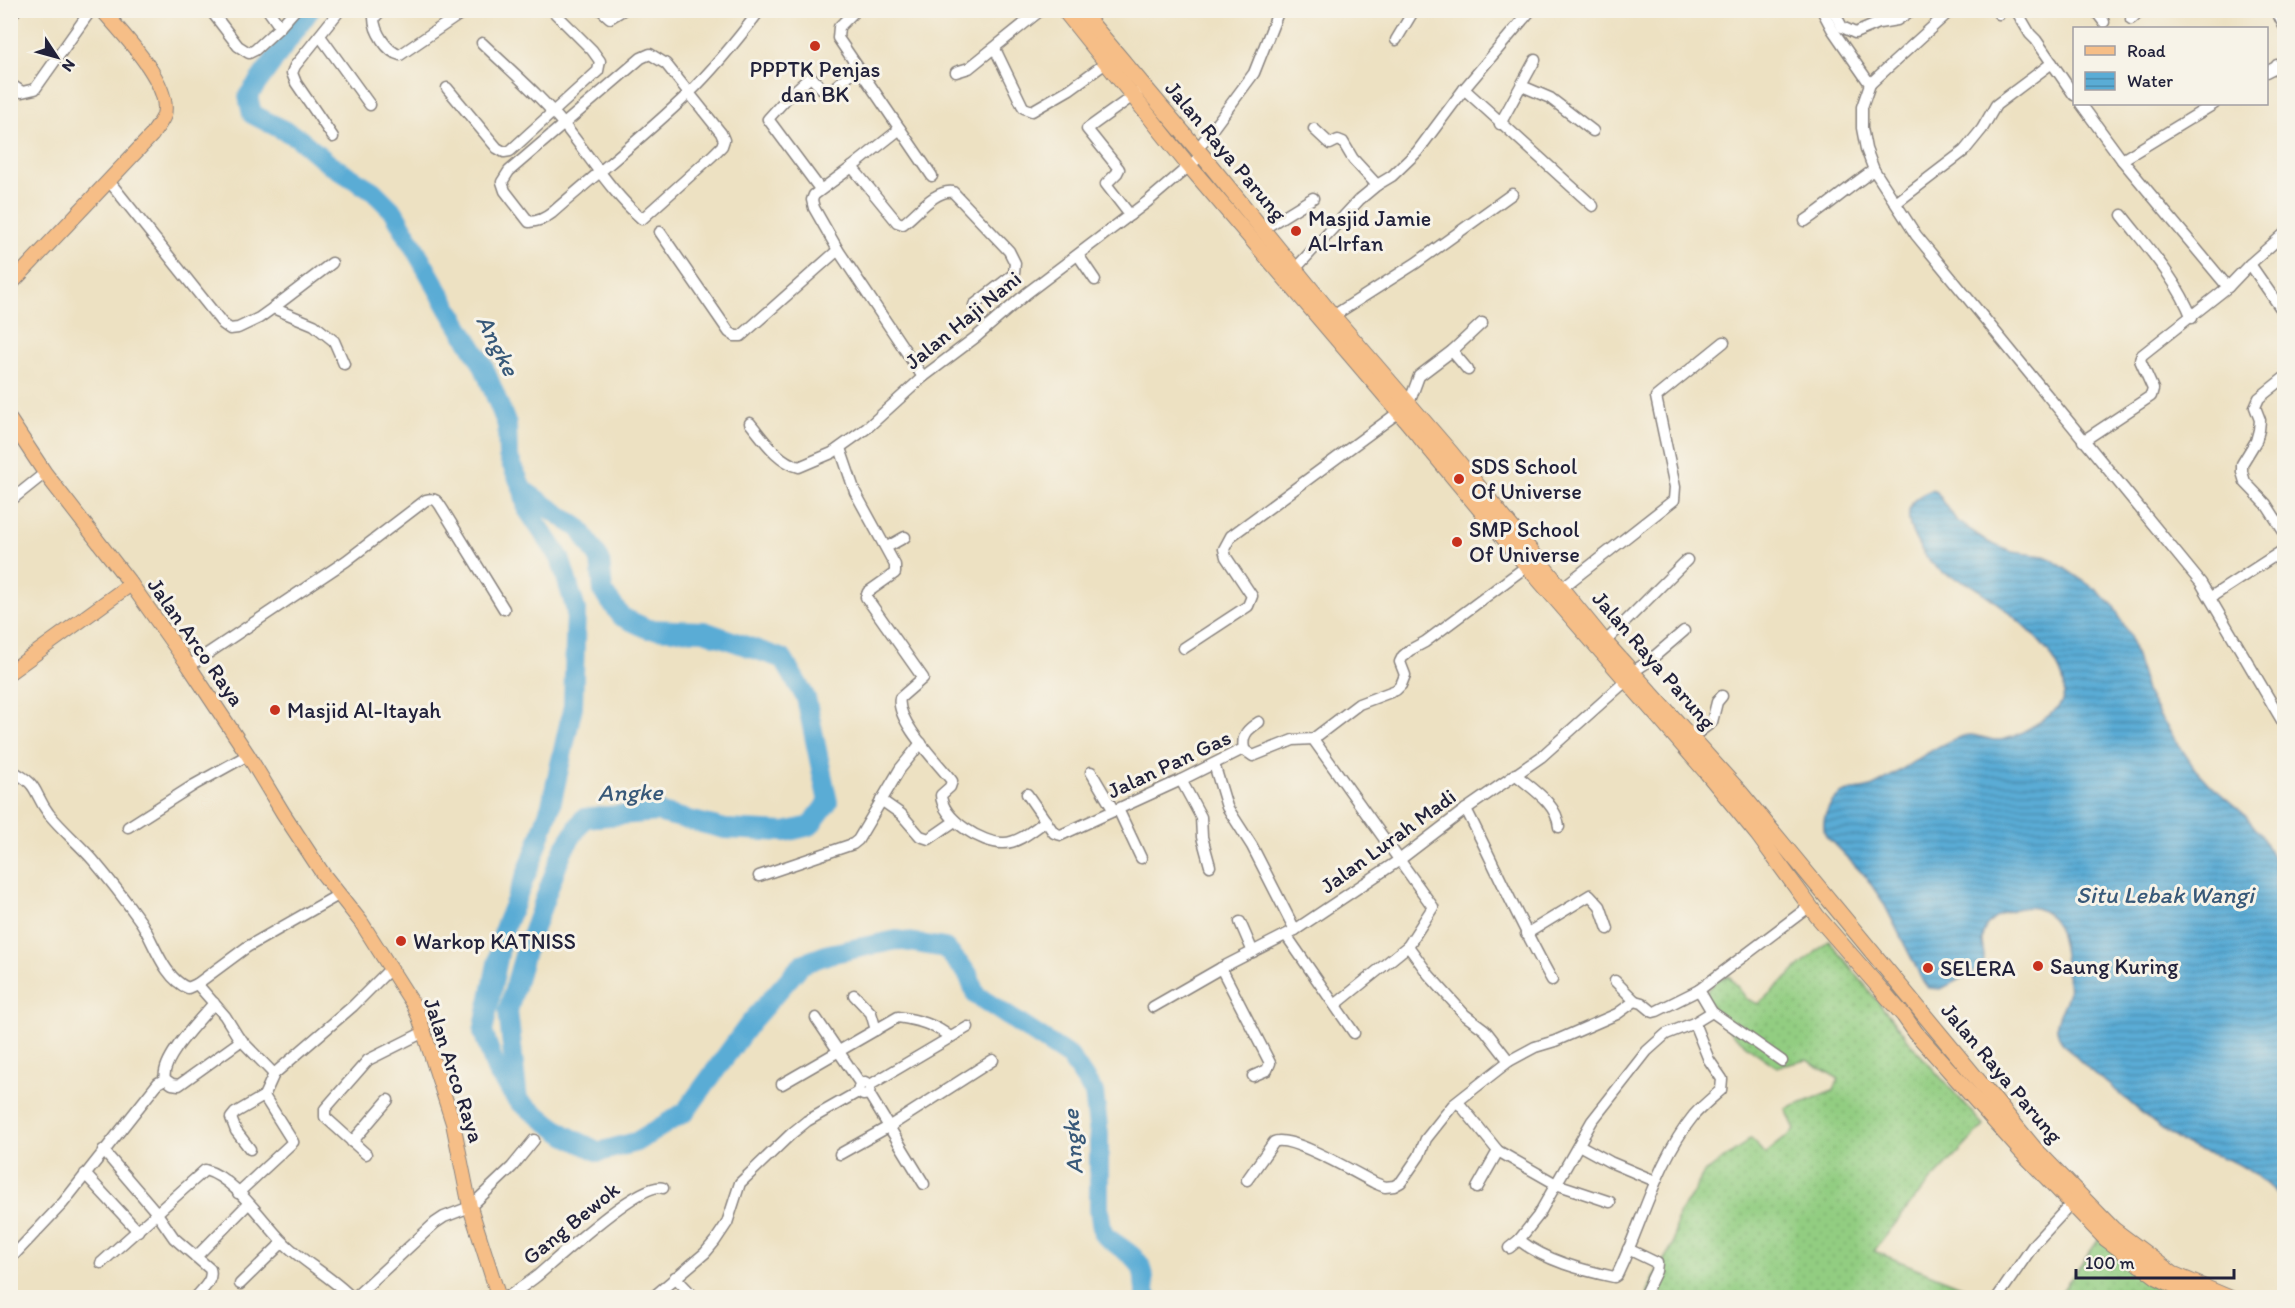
<svg xmlns="http://www.w3.org/2000/svg" width="2295" height="1308" font-family="Itim,sans-serif">
<defs>
<pattern id="grass-dots" width="8" height="8" patternUnits="userSpaceOnUse" patternTransform="scale(1.5)"><rect width="8" height="8" fill="#92cd81"/><path d="M2 2h.1M6 6h.1" fill="none" stroke="#7eb070" stroke-width="1.8" stroke-linecap="round"/></pattern>
<pattern id="water-rules" width="6" height="5" patternUnits="userSpaceOnUse" patternTransform="scale(1.5)"><rect width="6" height="5" fill="#5aacd5"/><path d="M0 2.5h6" fill="none" stroke="#4a8cae"/></pattern>
</defs>
<rect width="100%" height="100%" fill="#f7f3e8"/>
<filter id="ink" filterUnits="userSpaceOnUse"><feTurbulence type="fractalNoise" baseFrequency=".0167" numOctaves="2"/><feDisplacementMap in="SourceGraphic" scale="12" xChannelSelector="R" yChannelSelector="G"/><feConvolveMatrix kernelMatrix="1 2 1 2 8 2 1 2 1" color-interpolation-filters="sRGB"/></filter>
<filter id="wash" filterUnits="userSpaceOnUse"><feTurbulence type="fractalNoise" baseFrequency=".008" numOctaves="4" result="noise"/><feDisplacementMap in="SourceGraphic" scale="24" xChannelSelector="R" yChannelSelector="G"/><feGaussianBlur stdDeviation="1.35" result="paint"/><feColorMatrix in="noise" values="0 0 0 0 0 0 0 0 0 0 0 0 0 0 0 0 0 1.4 0 .05"/><feComposite in="paint" operator="in"/></filter>
<g filter="url(#wash)">
<rect width="100%" height="100%" fill="#ede1c2"/>
<g fill="url(#grass-dots)" stroke="#5a785e" stroke-width="1.5">
<path d="M1829 940 1918 1052 1984 1126 1916 1197 1874 1251 1968 1289 1979 1297 1645 1298 1657 1271 1673 1245 1678 1214 1690 1198 1704 1173 1741 1147 1750 1138 1765 1154 1795 1130 1786 1109 1833 1091 1839 1079 1807 1060 1777 1067C1742 1043 1725 1034 1704 995L1717 980 1729 976 1747 999 1758 1004Z"/>
<path d="M2099 1239 2182 1296 2181 1298H2057Z"/>
</g>
<path fill="url(#water-rules)" stroke="#3e6788" stroke-width="1.5" d="M1932 490 1937 492 1956 520 1990 543 2012 552 2044 556 2051 559 2095 589 2113 605 2130 636 2146 691 2159 715 2195 769 2206 781 2243 813 2261 835 2274 860 2277 908 2284 939V1200C2268 1186 2253 1171 2234 1162 2218 1155 2201 1152 2187 1145 2160 1131 2137 1108 2114 1089 2096 1074 2075 1059 2061 1040 2049 1022 2066 1009 2068 993 2070 986 2067 977 2066 970 2063 949 2063 921 2041 910 2023 901 1984 916 1982 938 1981 949 1988 958 1981 968L1941 989 1928 988 1923 981 1883 902 1866 877 1826 836C1820 822 1827 806 1838 796 1847 788 1862 791 1873 786 1903 772 1928 748 1960 737 1977 731 1984 741 2000 740 2014 739 2049 718 2058 707 2088 670 2001 603 1974 587 1963 579 1949 578 1938 569 1923 556 1899 521 1913 502 1917 496 1925 493 1932 490Z"/>
<g fill="none" stroke-linecap="round" stroke-linejoin="round">
<g stroke="#5aacd5" stroke-width="20">
<path d="M310 10 248 96 252 114 297 137 329 164 373 191 394 212 449 309 483 365 507 425 508 456 523 490 580 529 600 560 603 592 622 617 648 629 704 631 783 659 806 698 828 802 810 826 785 832 725 829 657 812 584 818 563 850 524 955 508 1011 518 1101 565 1135 599 1152 636 1142 685 1112 750 1023 802 964 829 954 897 940 945 948 968 974 976 995 1070 1057 1094 1093 1099 1135V1210L1103 1234C1115 1245 1136 1254 1142 1269 1146 1279 1142 1289 1148 1298"/>
<path d="M517 1100 497 1072 483 1032 504 929 534 855 551 805 573 706 576 610 560 558 527 509 523 490"/>
</g>
</g>
</g>
<g filter="url(#ink)">
<g fill="none" stroke-linecap="round" stroke-linejoin="round">
<defs>
<g id="minor">
<path d="M382 10 374 18C374 31 387 52 400 55L466 10"/>
<path d="M601 10 610 18 623 10"/>
<path d="M856 10 839 27 838 38 900 129 852 167 897 222 903 224C917 214 935 189 953 192L1009 251 1015 263 1014 274 974 305"/>
<path d="M1822 10 1832 29 1870 84 1862 107V128L1866 149 1874 170 1916 235 2201 583 2284 724"/>
<path d="M1833 10 1842 27 1855 33 1879 23 1897 20 1912 10"/>
<path d="M1996 10 1999 14 2004 10"/>
<path d="M2016 10 2030 34 2036 40 2074 95"/>
<path d="M2095 10 2104 22"/>
<path d="M2276 10 2284 26"/>
<path d="M212 12 238 46 249 53 255 50 280 27 268 10"/>
<path d="M10 15 16 10"/>
<path d="M2131 19 2141 10"/>
<path d="M112 22 119 10"/>
<path d="M280 27 295 10"/>
<path d="M320 36 370 105"/>
<path d="M1396 40 1414 10"/>
<path d="M482 43C510 70 541 96 565 126 590 157 612 193 642 219L712 156 722 146 724 140 721 133 666 64 650 54 641 58 509 171 502 182 505 191 529 222C539 221 544 219 552 213 597 173 645 136 688 94 714 69 738 39 760 10"/>
<path d="M995 49 1022 105 1024 108 1032 111 1070 89 1110 60"/>
<path d="M2277 65 2284 76"/>
<path d="M956 72 969 68 1041 10"/>
<path d="M2266 72 2284 63"/>
<path d="M10 84 22 92 35 89 91 10"/>
<path d="M1870 84 1951 10"/>
<path d="M1522 86 1550 98 1593 131"/>
<path d="M447 88 497 148 504 152 510 151 598 71 600 61 592 50 552 10"/>
<path d="M1464 89 1593 206"/>
<path d="M2081 104 2122 160 2228 287"/>
<path d="M1500 124 1535 60"/>
<path d="M900 129 932 176"/>
<path d="M1314 129 1330 144 1338 140 1343 142 1353 159 1377 185"/>
<path d="M333 137 296 83 292 73 295 66 340 10"/>
<path d="M1197 150 1254 73 1279 10"/>
<path d="M2122 160 2214 104"/>
<path d="M852 167 814 195 812 200 814 208 838 250 923 377"/>
<path d="M109 181 223 324 230 329 238 328 259 318 273 308 314 325 334 341 344 364"/>
<path d="M820 189 768 119 786 99 809 78H812L827 94 857 68"/>
<path d="M1896 203 1964 151 1982 129 1996 105 2052 63"/>
<path d="M1130 215 1106 184 1117 173 1119 169 1087 129 1137 93"/>
<path d="M2122 215C2147 247 2177 279 2192 318"/>
<path d="M1805 221C1829 205 1850 186 1874 170"/>
<path d="M1263 229 1313 198"/>
<path d="M660 232 729 332 735 336H741L838 250"/>
<path d="M1078 255 1095 280"/>
<path d="M2250 264 2284 313"/>
<path d="M1295 269 1359 200 1377 185 1392 176 1417 152 1464 89 1531 10"/>
<path d="M273 308 332 263"/>
<path d="M1333 316 1416 263 1512 194"/>
<path d="M1452 351 1468 370"/>
<path d="M2284 378 2259 398 2255 407 2260 420 2259 430 2256 441 2242 464V472L2245 482 2266 504 2284 532"/>
<path d="M1408 406 1419 376 1452 351 1482 323"/>
<path d="M750 423C764 440 777 461 799 467L832 453 867 428 923 377 976 337 1027 293 1147 202 1202 155"/>
<path d="M2083 441 2151 396 2153 389 2140 360 2142 355 2228 287 2250 264 2284 234"/>
<path d="M840 448 855 492 895 565V573L868 592 866 597 923 678 900 698C895 720 938 763 952 781L950 787 941 795C942 819 982 844 1004 843 1019 843 1034 829 1046 821"/>
<path d="M10 501 45 473"/>
<path d="M887 547 905 537"/>
<path d="M1562 588 1674 500 1675 487 1656 397 1724 342"/>
<path d="M2211 597 2282 551 2284 547"/>
<path d="M1605 642 1687 560"/>
<path d="M1184 648 1248 606 1252 596 1226 557 1224 549 1231 536 1399 412"/>
<path d="M189 666 346 561 426 500C436 497 438 502 443 510L504 609"/>
<path d="M1634 671 1649 661 1684 631"/>
<path d="M1691 738 1712 722 1717 702 1722 696"/>
<path d="M1313 739 1433 907 1408 946 1335 1005"/>
<path d="M1244 749C1241 735 1248 729 1259 722"/>
<path d="M1214 764 1227 807 1252 846 1295 930"/>
<path d="M10 770C41 785 32 792 49 814 62 830 79 844 93 860 110 880 126 901 141 922 154 942 164 979 188 988L197 984"/>
<path d="M1091 772 1114 811"/>
<path d="M1515 774C1532 789 1557 803 1559 827"/>
<path d="M1181 780 1201 817 1202 837 1210 866"/>
<path d="M1027 794 1054 833 1061 835 1181 780 1243 749 1253 756 1293 740 1313 739 1359 704 1396 690 1401 685 1405 675 1400 662 1403 656 1410 650 1425 642 1527 566"/>
<path d="M881 800 901 814 920 836 929 839 955 821"/>
<path d="M1118 809 1141 858"/>
<path d="M1466 809C1495 866 1520 924 1552 980"/>
<path d="M128 827 194 785 248 755"/>
<path d="M759 876 853 844 858 840 900 769 921 743"/>
<path d="M1240 922 1253 952"/>
<path d="M1526 934 1590 895 1600 906 1608 929"/>
<path d="M1286 935 1354 1033"/>
<path d="M1408 946 1429 975 1465 1015 1485 1030 1509 1061"/>
<path d="M1221 968 1270 1063 1267 1070 1253 1076"/>
<path d="M1615 981 1635 1001"/>
<path d="M854 995 871 1013 876 1030"/>
<path d="M1153 1007 1221 968 1295 930 1398 861 1466 809 1541 757 1627 680"/>
<path d="M816 1018 860 1083 858 1092 863 1095 869 1094 870 1085 865 1082 860 1083"/>
<path d="M1782 1061 1712 1012 1699 990 1810 906"/>
<path d="M274 1074 238 1037 225 1016 197 984 247 947 340 894"/>
<path d="M165 1079C160 1059 201 1019 214 1003"/>
<path d="M782 1084 898 1017C918 1020 934 1024 950 1037"/>
<path d="M870 1085 968 1027"/>
<path d="M869 1094 924 1184"/>
<path d="M1458 1102 1498 1151 1556 1184 1610 1202"/>
<path d="M352 1142 388 1100"/>
<path d="M1579 1145 1610 1162 1655 1181"/>
<path d="M250 1149 236 1131 231 1118 235 1113 264 1096"/>
<path d="M103 1150 156 1212 174 1238 210 1269C214 1280 202 1290 195 1298"/>
<path d="M366 1154 325 1117V1109L368 1060 424 1032"/>
<path d="M840 1154 890 1126 993 1060"/>
<path d="M85 1174 138 1231"/>
<path d="M1247 1180 1274 1142C1291 1134 1357 1174 1375 1183L1385 1187 1394 1186 1401 1182 1419 1156 1426 1139 1453 1105 1509 1061 1535 1047 1555 1041 1617 1014 1635 1001 1642 1003 1653 1012 1657 1011 1699 990"/>
<path d="M1477 1188 1498 1151"/>
<path d="M238 1193 293 1142 264 1096 274 1074 353 1006 391 968"/>
<path d="M1519 1240C1546 1261 1582 1270 1614 1277L1617 1275C1643 1222 1656 1162 1694 1115 1702 1106 1712 1098 1721 1090L1722 1079 1709 1060 1694 1023"/>
<path d="M1509 1248 1519 1240 1538 1216 1592 1121 1647 1051 1666 1034 1694 1023 1712 1012"/>
<path d="M1628 1249 1657 1263 1656 1271 1643 1298"/>
<path d="M196 1257 248 1204"/>
<path d="M11 1258 63 1203 158 1083 165 1079 172 1084 179 1085 242 1040"/>
<path d="M101 1263 205 1170C235 1178 262 1221 283 1242 304 1263 331 1276 352 1298"/>
<path d="M675 1277 695 1298"/>
<path d="M240 1284 283 1242"/>
<path d="M354 1298 435 1223 444 1217 470 1207 512 1167 534 1140"/>
<path d="M506 1298C516 1291 527 1284 537 1276 556 1260 641 1180 663 1188"/>
<path d="M652 1298 705 1253 715 1241 727 1223 740 1183 791 1134 807 1121 858 1092"/>
<path d="M1997 1298 2035 1243 2072 1203"/>
</g>
<g id="major">
<path d="M10 285 152 135C155 129 162 122 164 115 172 84 122 33 102 10"/>
<path d="M10 420 45 473 131 584 189 666 248 755 283 813 323 874 361 922 413 1004 419 1017 453 1123 470 1207 499 1298"/>
<path d="M10 672 131 584"/>
</g>
<g id="highway">
<path d="M1064 10 1185 161 1399 412 1527 566 1707 773 1758 835 1817 916 1904 1016 1916 1033 2021 1151 2106 1239 2157 1277 2200 1298"/>
<path d="M1080 10 1202 155 1333 316 1452 454 1605 642 1740 792 2034 1148 2113 1229 2173 1274 2230 1298"/>
</g>
</defs>
<use href="#minor" stroke="#88827e" stroke-width="13"/>
<use href="#major" stroke="#88827e" stroke-width="16"/>
<use href="#highway" stroke="#88827e" stroke-width="17"/>
<use href="#minor" stroke="#fff" stroke-width="10"/>
<use href="#major" stroke="#f6be87" stroke-width="14"/>
<use href="#highway" stroke="#f6be87" stroke-width="15"/>
</g>
</g>
<g fill="#c8321e" stroke="#f7f3e8" stroke-width="2">
<circle cx="815" cy="46" r="6"/>
<circle cx="1296" cy="231" r="6"/>
<circle cx="1459" cy="479" r="6"/>
<circle cx="1457" cy="542" r="6"/>
<circle cx="275" cy="710" r="6"/>
<circle cx="401" cy="941" r="6"/>
<circle cx="2038" cy="966" r="6"/>
<circle cx="1928" cy="968" r="6"/>
</g>
<g text-anchor="middle" dominant-baseline="central" stroke-width="6" stroke-linejoin="round" paint-order="stroke">
<g font-size="22" fill="#22223b" stroke="#f7f3e8" text-anchor="start">
<text x="815" y="69" text-anchor="middle">PPPTK Penjas<tspan x="815" dy="25">dan BK</tspan></text>
<text x="1308" y="218">Masjid Jamie<tspan x="1308" dy="25">Al-Irfan</tspan></text>
<text x="1471" y="466">SDS School<tspan x="1471" dy="25">Of Universe</tspan></text>
<text x="1469" y="529">SMP School<tspan x="1469" dy="25">Of Universe</tspan></text>
<text x="287" y="710">Masjid Al-Itayah</text>
<text x="413" y="941">Warkop KATNISS</text>
<text x="2050" y="966">Saung Kuring</text>
<text x="1940" y="968">SELERA</text>
</g>
<g font-size="22" fill="#22223b" stroke="#f7f3e8">
<text transform="translate(1226 151) rotate(50)">Jalan Raya Parung</text>
<text transform="translate(963 320) rotate(-39)">Jalan Haji Nani</text>
<text transform="translate(196 642) rotate(55)">Jalan Arco Raya</text>
<text transform="translate(1654 660) rotate(49)">Jalan Raya Parung</text>
<text transform="translate(1169 764) rotate(-25)">Jalan Pan Gas</text>
<text transform="translate(1388 841) rotate(-36)">Jalan Lurah Madi</text>
<text transform="translate(454 1070) rotate(72)">Jalan Arco Raya</text>
<text transform="translate(2002 1073) rotate(50)">Jalan Raya Parung</text>
<text transform="translate(571 1223) rotate(-39)">Gang Bewok</text>
</g>
<g font-size="24" font-style="italic" fill="#385979" stroke="#f7f3e8">
<text transform="translate(498 345) rotate(63)">Angke</text>
<text transform="translate(630 792) rotate(-1)">Angke</text>
<text x="2165" y="894">Situ Lebak Wangi</text>
<text transform="translate(1072 1142) rotate(-94)">Angke</text>
</g>
</g>
<rect width="2295" height="1308" fill="none" stroke="#f7f3e8" stroke-width="36"/>
<rect x="2073" y="27" width="195" height="78" fill="#f7f3e8" stroke="#a29fa3" stroke-width="1.5"/>
<rect x="2085" y="46" width="30" height="9" fill="#f6be87" stroke="#a29fa3" stroke-width="1.5"/>
<text x="2127" y="57" font-size="18" fill="#22223b">Road</text>
<rect x="2085" y="72" width="30" height="18" fill="url(#water-rules)" stroke="#a29fa3" stroke-width="1.5"/>
<text x="2127" y="87" font-size="18" fill="#22223b">Water</text>
<g transform="translate(57 57) rotate(126)" stroke="#f7f3e8" stroke-width="4.5" paint-order="stroke">
<path d="M0-4.5L10 22L0 15L-10 22Z" fill="#22223b"/>
<text y="-9" font-size="16" font-weight="bold" text-anchor="middle" fill="#22223b">N</text>
</g>
<path d="M2076 1269v9h158v-9" fill="none" stroke="#22223b" stroke-width="3"/>
<text x="2085" y="1269" font-size="18" fill="#22223b" stroke="#f7f3e8" stroke-width="4.5" paint-order="stroke">100 m</text>
</svg>
